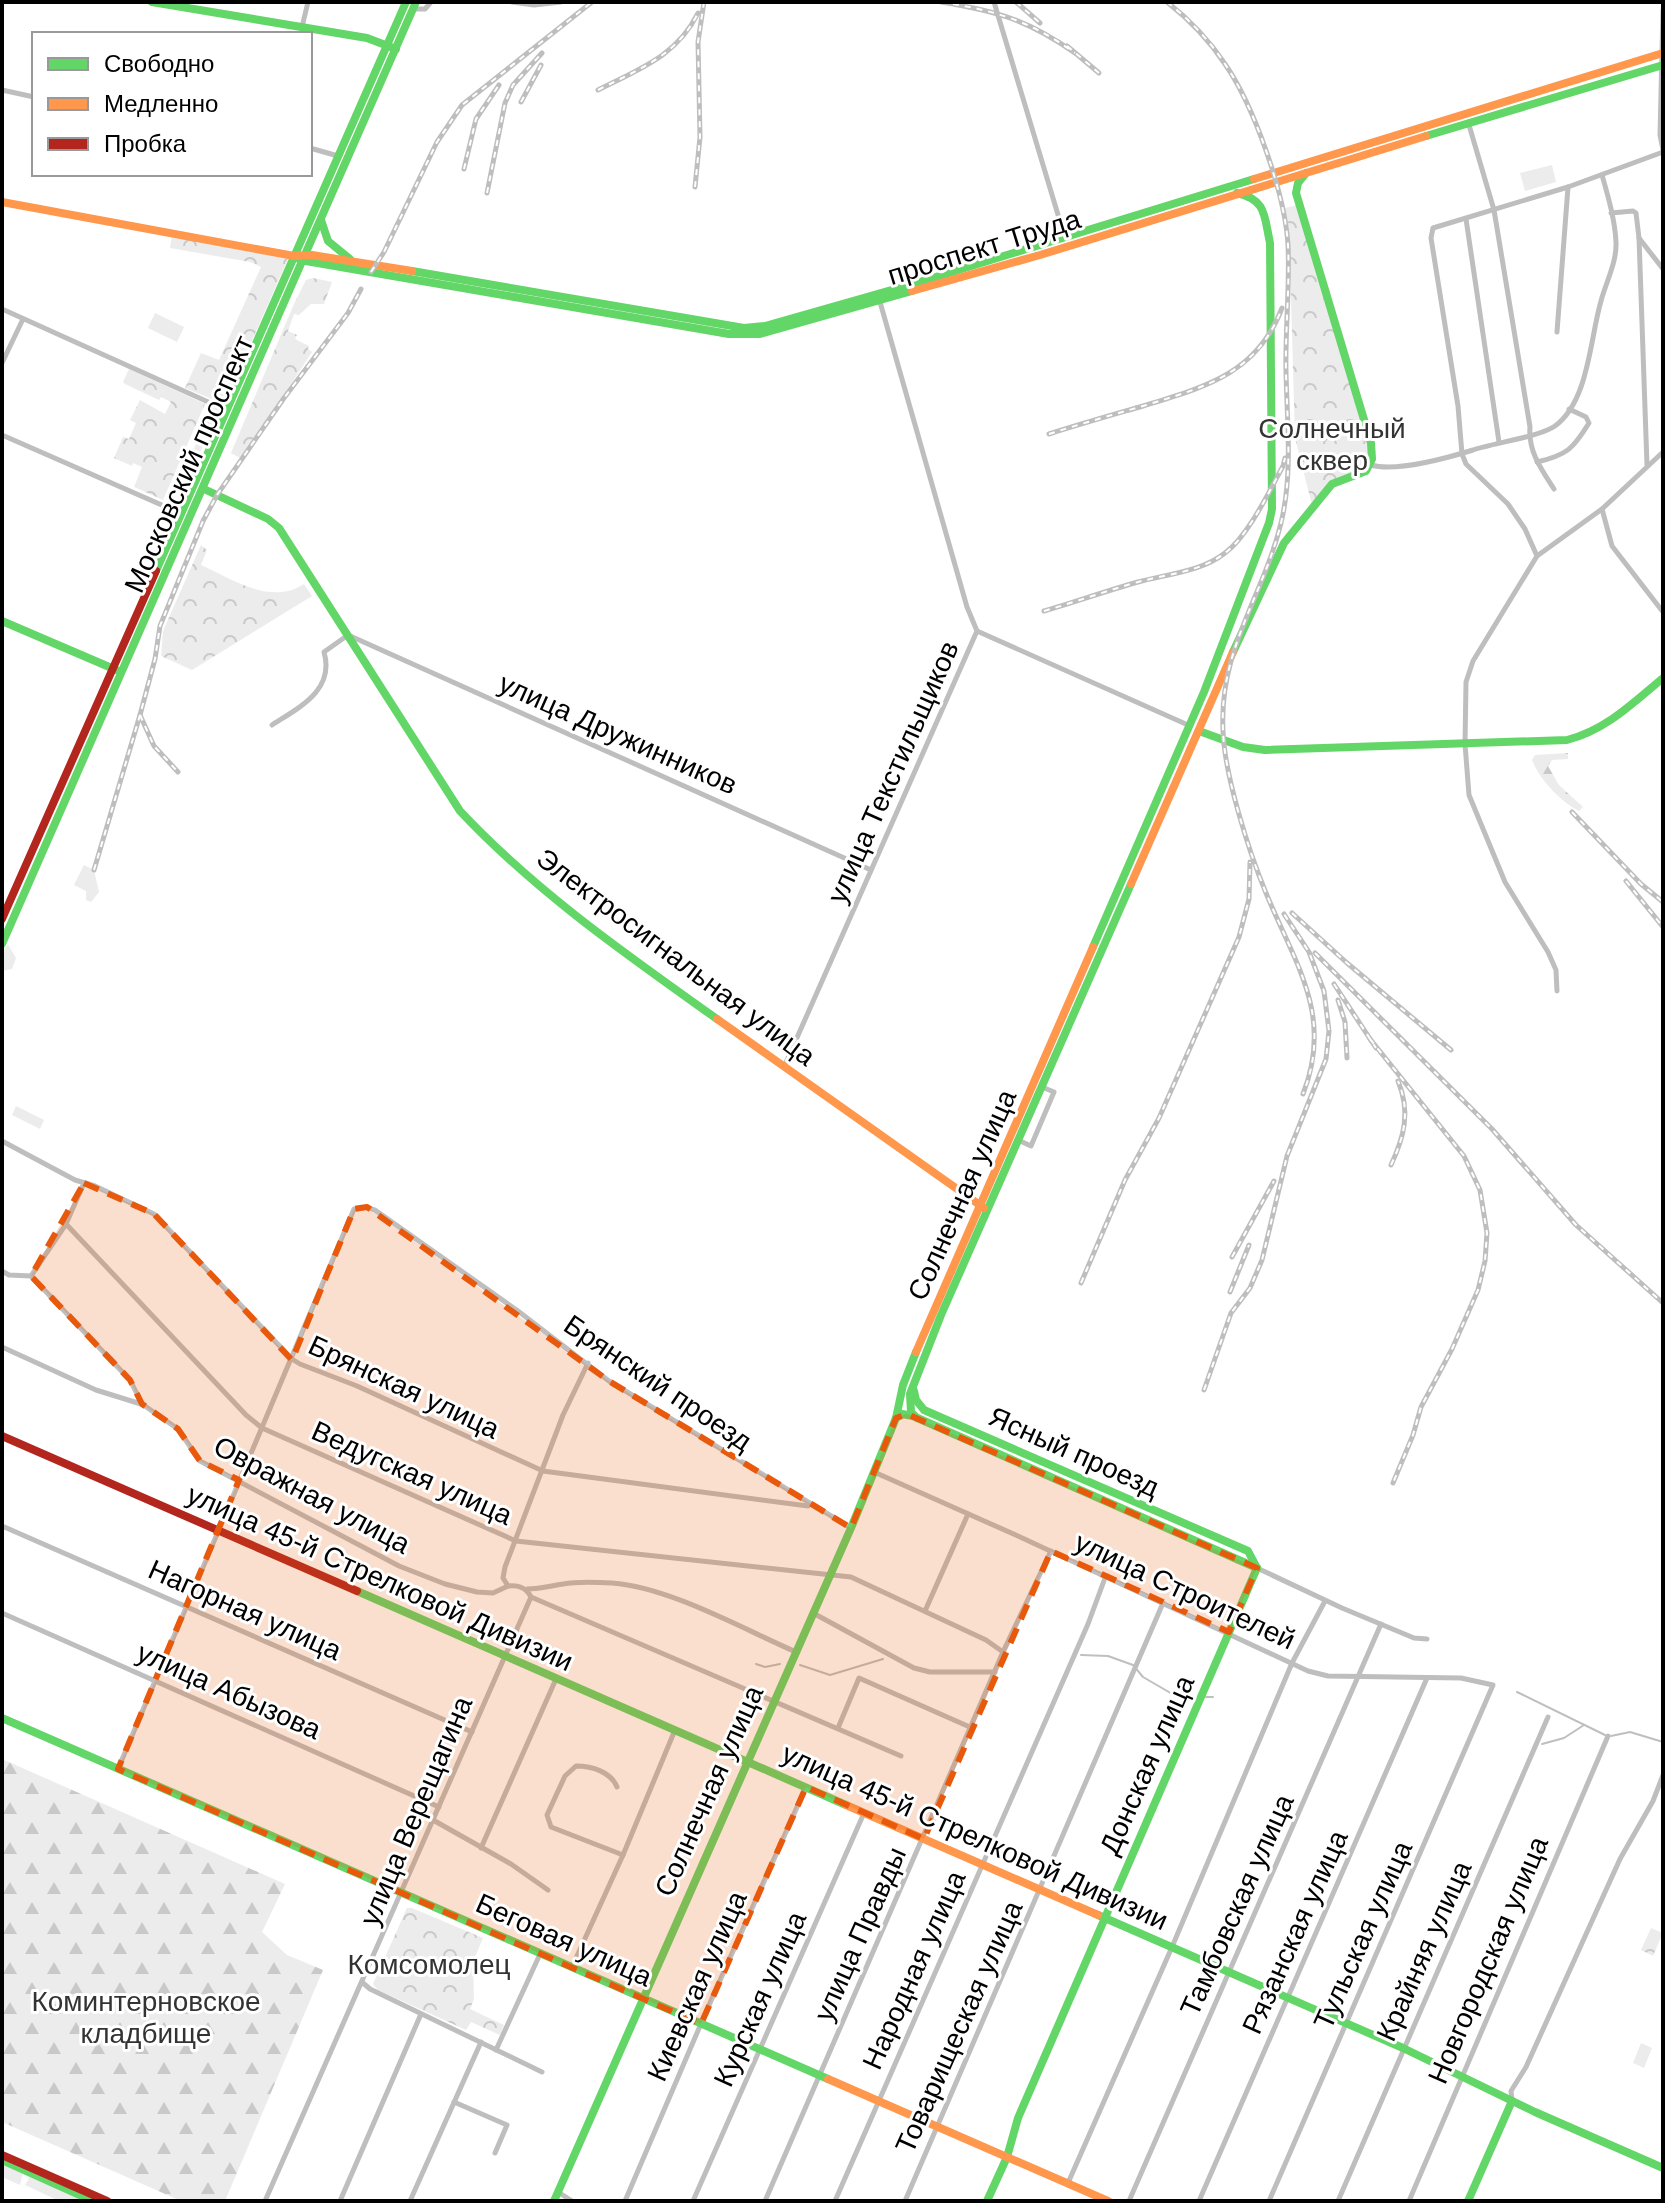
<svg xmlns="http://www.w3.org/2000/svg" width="1665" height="2203" font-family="Helvetica,sans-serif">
<defs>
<pattern id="forest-firs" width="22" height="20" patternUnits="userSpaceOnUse" patternTransform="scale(2)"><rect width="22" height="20" fill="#ececec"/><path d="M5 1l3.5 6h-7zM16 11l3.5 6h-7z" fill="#c9c9c9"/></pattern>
<pattern id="park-crowns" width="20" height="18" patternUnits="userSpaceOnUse" patternTransform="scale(2)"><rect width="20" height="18" fill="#ececec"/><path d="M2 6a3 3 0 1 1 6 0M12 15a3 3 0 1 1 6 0" fill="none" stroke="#c9c9c9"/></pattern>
</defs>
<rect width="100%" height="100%" fill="#fff"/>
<g fill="#ececec">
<path d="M1552 165 1556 182 1525 191 1520 173Z"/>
<path d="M155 313 184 327 177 342 148 328Z"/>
<path d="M84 865 94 870 99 892 91 902 86 900V891L74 885Z"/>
<path d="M8 944 16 958 12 969 2 971V954Z"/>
<path d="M1641 2043 1652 2048 1644 2068 1633 2063Z"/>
<path d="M2 2162 23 2172 20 2185 2 2177Z"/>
<path d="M31 2175 88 2201H59L25 2185Z"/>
</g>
<g fill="url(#forest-firs)">
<path d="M211 406 219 410 189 477 184 474Z"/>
<path d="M1568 753V759L1552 760 1548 766 1559 785 1583 807 1579 811C1560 801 1540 780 1532 760L1535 755Z"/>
<path d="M2 1759 285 1884 262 1932 287 1955 323 1970 225 2201H181L2 2122Z"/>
</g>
<g fill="url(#park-crowns)">
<path d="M1297 205 1370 450C1370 480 1350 468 1334 481 1326 488 1321 498 1312 505L1295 438 1289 228 1285 208Z"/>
<path d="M172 235 288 259 224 404 185 388 201 353 219 360 261 267 250 262 170 248Z"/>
<path d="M313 278 332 282 324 304H311L299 315 294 314 288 331 297 335 295 339 309 346 308 349 312 352 242 459 231 453 294 304 306 280Z"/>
<path d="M129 369 205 404 163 500 134 487 142 467 133 463 132 466 114 458 123 437 129 439 136 423 130 420 140 400 165 414 171 402 161 397 159 400 125 384 123 382Z"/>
<path d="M201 545 207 550 201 565C232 579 271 606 304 584L312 596 192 670 161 656 163 631Z"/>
<path d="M16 1106 44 1120 40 1129 12 1115Z"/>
<path d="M407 1908H412L483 1938 473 1962 474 1999 470 2009 504 2025 500 2035 471 2022 466 2030 378 1990 373 1984Z"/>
<path d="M1651 1928 1663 1933 1653 1956 1641 1950Z"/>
</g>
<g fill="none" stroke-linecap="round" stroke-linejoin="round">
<g stroke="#bfbfbf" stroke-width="2">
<path d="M1081 1655 1108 1656 1133 1665 1143 1677 1174 1695 1193 1698"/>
<path d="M756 1664 765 1667 780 1664"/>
<path d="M800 1665 830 1675 883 1659"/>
<path d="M1517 1692 1605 1735"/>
<path d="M1206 1697H1213"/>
<path d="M1611 1736 1630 1732 1663 1742"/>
<path d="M1542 1744 1564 1738 1584 1725"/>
</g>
<g stroke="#bebebe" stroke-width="5">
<path d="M512 2 534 5 561 2"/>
<path d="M994 2 1065 238"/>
<path d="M413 9H425L431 2"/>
<path d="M1663 10 1660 135 1663 150"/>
<path d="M302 27 308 2"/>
<path d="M2 90 34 97"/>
<path d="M1469 125 1494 210 1530 427C1528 451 1541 469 1554 489"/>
<path d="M310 148 338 156"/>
<path d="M1611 213 1633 211 1636 213 1639 238 1647 465"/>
<path d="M1466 219 1499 442"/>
<path d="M1639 238 1663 269"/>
<path d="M2 309 226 410"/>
<path d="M1557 332 1568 187"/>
<path d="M2 363 23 319"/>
<path d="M2 435 180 513"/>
<path d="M1537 462C1567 455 1573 449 1589 423L1586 417 1569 409"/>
<path d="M1371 465C1396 472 1447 458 1473 450 1493 443 1539 437 1555 426 1589 401 1590 338 1601 301 1606 282 1617 262 1616 242 1615 220 1608 196 1602 175"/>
<path d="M1602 509 1612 546 1663 612"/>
<path d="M1537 556 1525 529 1508 504 1466 464 1462 454 1458 406 1431 238 1433 228 1568 187 1663 152"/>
<path d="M977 631 1188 725"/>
<path d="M272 725C300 707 335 690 324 652L348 635 871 870"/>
<path d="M1557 991 1556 970 1548 952 1505 882 1469 795 1465 744 1466 682 1473 661 1537 556 1602 509 1663 452"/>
<path d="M784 1067 977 631 967 607 880 302"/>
<path d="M1018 1140 1031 1146 1054 1092 1042 1087"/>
<path d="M2 1141 75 1180 95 1186 154 1214 292 1359 300 1364 357 1386 543 1471 808 1506"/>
<path d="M66 1224 246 1415 262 1428 516 1541 851 1577 986 1640 1003 1652"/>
<path d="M2 1271 9 1275 31 1276 66 1224 84 1183"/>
<path d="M31 1276 130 1380 142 1404 178 1429 200 1461 399 1566 445 1584 477 1592 493 1593 508 1586"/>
<path d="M2 1347 96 1390 141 1404"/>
<path d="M874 1472 1018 1536 1308 1671 1328 1676 1461 1678 1493 1685 1269 2201"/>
<path d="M2 1526 472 1732"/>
<path d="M1257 1568 1342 1608 1414 1638 1427 1639"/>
<path d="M527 1589C540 1589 550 1586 563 1584 579 1581 596 1582 612 1583 669 1587 743 1629 796 1652"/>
<path d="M531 1597 901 1756"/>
<path d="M925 1611 968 1514"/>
<path d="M2 1613 439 1807"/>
<path d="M813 1613 914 1668 930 1672H995"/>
<path d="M838 1728 859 1678 972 1728"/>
<path d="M118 1769 354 1209 367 1207 375 1210 518 1311 609 1381 851 1528"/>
<path d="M617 1787C611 1772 592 1766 576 1766L565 1776 547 1815 551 1827 623 1855"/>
<path d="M433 1820 511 1864 548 1890"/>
<path d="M481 1848 556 1679"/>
<path d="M572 1967 623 1855 675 1730"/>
<path d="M363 1983 370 1989 542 2072"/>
<path d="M496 2050 541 1952"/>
<path d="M1512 2101 1511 2091 1526 2067 1620 1859 1653 1801 1663 1775"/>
<path d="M454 2102 507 2125 495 2153"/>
<path d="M1068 2183 1172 1947 1292 1663 1325 1601"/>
<path d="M558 2192 572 2201"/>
<path d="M265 2201 531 1597C526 1587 518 1585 508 1586L503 1578 505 1567 563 1415 588 1363"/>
<path d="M340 2201 421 2014"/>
<path d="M410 2201 481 2042"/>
<path d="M625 2201 706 2012 806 1787"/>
<path d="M693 2201 864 1813"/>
<path d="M765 2201 1003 1652 1051 1551"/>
<path d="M835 2201 1088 1624 1105 1578"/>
<path d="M905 2201 1163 1603"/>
<path d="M1129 2201 1381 1624"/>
<path d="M1199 2201 1427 1678"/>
<path d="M1338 2201 1548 1717"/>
<path d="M1409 2201 1608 1736"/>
</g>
<g stroke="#63d668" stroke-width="8">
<path d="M152 2 367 38 396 49"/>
<path d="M1426 136 1663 65"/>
<path d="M321 220 328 241 350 259"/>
<path d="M300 260 729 334H760L912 291"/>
<path d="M412 271 744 328 765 326 916 283 1254 179"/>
<path d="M204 489 268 519 279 528 460 811C536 892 627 955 717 1019"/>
<path d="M156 571 406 2"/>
<path d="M2 621 121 672"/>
<path d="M1233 652 1284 543 1332 484 1366 471 1372 459 1371 443 1296 193 1298 183 1306 173"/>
<path d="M1199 731 1243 747 1265 750 1567 740C1606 730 1633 703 1663 678"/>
<path d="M2 944 416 2"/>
<path d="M1093 947 1204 692 1269 523 1272 509 1270 243C1264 216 1267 200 1237 193"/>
<path d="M914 1391 916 1400 924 1410 1248 1551 1257 1568"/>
<path d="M896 1418 902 1414 913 1416 1257 1568"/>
<path d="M917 1418 911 1412 910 1394 941 1315 1131 884"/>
<path d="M357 1591 846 1805"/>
<path d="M2 1718 828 2079"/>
<path d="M1098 1915 1403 2048 1535 2112 1663 2168"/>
<path d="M2 2160 93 2201"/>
<path d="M554 2201 851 1528 896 1418 903 1385 916 1352"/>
<path d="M987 2201 1007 2157 1018 2118 1257 1568"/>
<path d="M1468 2201 1512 2101"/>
</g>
<g stroke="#ff974d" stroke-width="8">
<path d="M1254 179 1663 53"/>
<path d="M2 202 294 256 312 255 412 271"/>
<path d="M912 291 1040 255 1426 136"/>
<path d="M1131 884 1233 652"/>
<path d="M717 1019 984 1208"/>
<path d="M916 1352 1093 947"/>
<path d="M846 1805 1098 1915"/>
<path d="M828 2079 1108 2201"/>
</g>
<g stroke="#b3261e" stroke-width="8">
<path d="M2 919 156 571"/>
<path d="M2 1436 357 1591"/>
<path d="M2 2155 107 2201"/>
</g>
<defs>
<g id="rail">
<path d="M941 2C997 11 1028 20 1075 53"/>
<path d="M1016 2 1040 23"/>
<path d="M1167 2C1190 20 1209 40 1225 64 1254 106 1285 194 1288 245 1290 287 1285 330 1286 372 1287 422 1293 474 1281 523 1263 597 1219 649 1223 730 1224 774 1249 852 1266 893 1295 964 1334 1015 1303 1094"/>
<path d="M1067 46 1099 73"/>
<path d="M598 90C639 69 677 56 698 13"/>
<path d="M521 102 541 65"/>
<path d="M464 169 476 119 499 85"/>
<path d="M695 187 700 137 698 42 704 2"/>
<path d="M487 193 505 103 513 85 542 53"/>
<path d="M371 272 384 252 437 142 462 105 592 2"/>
<path d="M1049 434C1080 424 1112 415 1143 406 1205 387 1257 374 1282 308"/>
<path d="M1044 611C1075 602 1106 591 1138 582 1167 574 1201 572 1225 553 1248 536 1269 492 1283 466L1285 458"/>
<path d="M140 715 154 746 178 772"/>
<path d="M1572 812 1641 884 1663 902"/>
<path d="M94 870 140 715 155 659 160 626 203 521 217 495 284 398 348 313 361 289"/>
<path d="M1626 881 1663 927"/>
<path d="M1292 913 1347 963 1451 1050"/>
<path d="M1315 953 1492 1129 1576 1225 1663 1303"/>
<path d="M1334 984 1376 1048"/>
<path d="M1338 1000 1345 1022 1347 1058"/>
<path d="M1370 1039 1464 1156 1480 1190 1487 1233 1485 1261 1478 1290 1452 1349 1421 1407 1413 1435 1393 1483"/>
<path d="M1391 1165C1404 1137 1411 1112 1398 1081"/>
<path d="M1232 1257 1274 1181"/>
<path d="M1081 1283 1125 1180 1159 1118 1239 937 1249 899 1250 862"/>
<path d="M1230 1292 1249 1245"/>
<path d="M1204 1390 1231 1313 1250 1288 1262 1260 1287 1156 1326 1059 1329 1031 1324 991 1309 952 1284 914"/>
</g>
</defs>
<use href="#rail" stroke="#bebebe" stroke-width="5"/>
<use href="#rail" stroke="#fff" stroke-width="2" stroke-dasharray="6" stroke-linecap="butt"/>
</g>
<path fill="#e8590c" fill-opacity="0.2" stroke="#e8590c" stroke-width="6" stroke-dasharray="16 10" stroke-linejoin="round" d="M84 1183 154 1214 292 1360 354 1209 367 1207 609 1381 851 1528 896 1418 907 1414 1257 1568 1229 1632 1051 1551 924 1839 806 1787 701 2024 118 1769 239 1480 200 1461 178 1429 142 1404 130 1380 31 1276Z"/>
<g text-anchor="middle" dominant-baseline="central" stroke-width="6" stroke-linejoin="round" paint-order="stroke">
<g font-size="28" fill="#000" stroke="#fff">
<text transform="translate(984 247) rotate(-17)">проспект Труда</text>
<text transform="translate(189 464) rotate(-66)">Московский проспект</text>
<text transform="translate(618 734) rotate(24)">улица Дружинников</text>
<text transform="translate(893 772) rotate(-66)">улица Текстильщиков</text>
<text transform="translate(676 957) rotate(37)">Электросигнальная улица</text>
<text transform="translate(962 1195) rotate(-66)">Солнечная улица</text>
<text transform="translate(658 1383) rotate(34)">Брянский проезд</text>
<text transform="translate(404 1387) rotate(25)">Брянская улица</text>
<text transform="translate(1074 1452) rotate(24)">Ясный проезд</text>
<text transform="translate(412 1473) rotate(24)">Ведугская улица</text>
<text transform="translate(312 1495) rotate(28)">Овражная улица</text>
<text transform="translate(380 1578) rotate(24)">улица 45-й Стрелковой Дивизии</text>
<text transform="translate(1185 1591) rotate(25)">улица Строителей</text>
<text transform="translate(245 1610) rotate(24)">Нагорная улица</text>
<text transform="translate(229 1691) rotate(24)">улица Абызова</text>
<text transform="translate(1147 1765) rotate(-66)">Донская улица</text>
<text transform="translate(709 1791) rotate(-66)">Солнечная улица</text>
<text transform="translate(416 1811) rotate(-67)">улица Верещагина</text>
<text transform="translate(975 1837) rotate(24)">улица 45-й Стрелковой Дивизии</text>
<text transform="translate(1237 1905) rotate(-66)">Тамбовская улица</text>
<text transform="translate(1295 1932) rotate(-66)">Рязанская улица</text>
<text transform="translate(860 1934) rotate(-66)">улица Правды</text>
<text transform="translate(1363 1935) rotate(-66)">Тульская улица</text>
<text transform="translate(564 1940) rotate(24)">Беговая улица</text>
<text transform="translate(1424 1951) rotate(-66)">Крайняя улица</text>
<text transform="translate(1488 1960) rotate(-67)">Новгородская улица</text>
<text transform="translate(914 1970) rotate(-66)">Народная улица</text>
<text transform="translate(697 1986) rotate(-66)">Киевская улица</text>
<text transform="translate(760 1999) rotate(-66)">Курская улица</text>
<text transform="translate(959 2027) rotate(-66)">Товарищеская улица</text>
</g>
<g font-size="28" fill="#333" stroke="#fff">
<text x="1332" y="428">Солнечный<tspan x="1332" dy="32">сквер</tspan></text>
<text x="429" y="1964">Комсомолец</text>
<text x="146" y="2001">Коминтерновское<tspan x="146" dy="32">кладбище</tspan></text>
</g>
</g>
<rect width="1665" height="2203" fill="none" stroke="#000000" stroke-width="8"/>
<rect x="32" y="32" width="280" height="144" fill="#ffffff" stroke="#999999" stroke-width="2"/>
<rect x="48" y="58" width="40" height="12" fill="#63d668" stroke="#999999" stroke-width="2"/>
<text x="104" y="72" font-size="24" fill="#000000">Свободно</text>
<rect x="48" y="98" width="40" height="12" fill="#ff974d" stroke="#999999" stroke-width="2"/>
<text x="104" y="112" font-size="24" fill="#000000">Медленно</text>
<rect x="48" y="138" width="40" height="12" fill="#b3261e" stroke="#999999" stroke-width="2"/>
<text x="104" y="152" font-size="24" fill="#000000">Пробка</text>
</svg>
